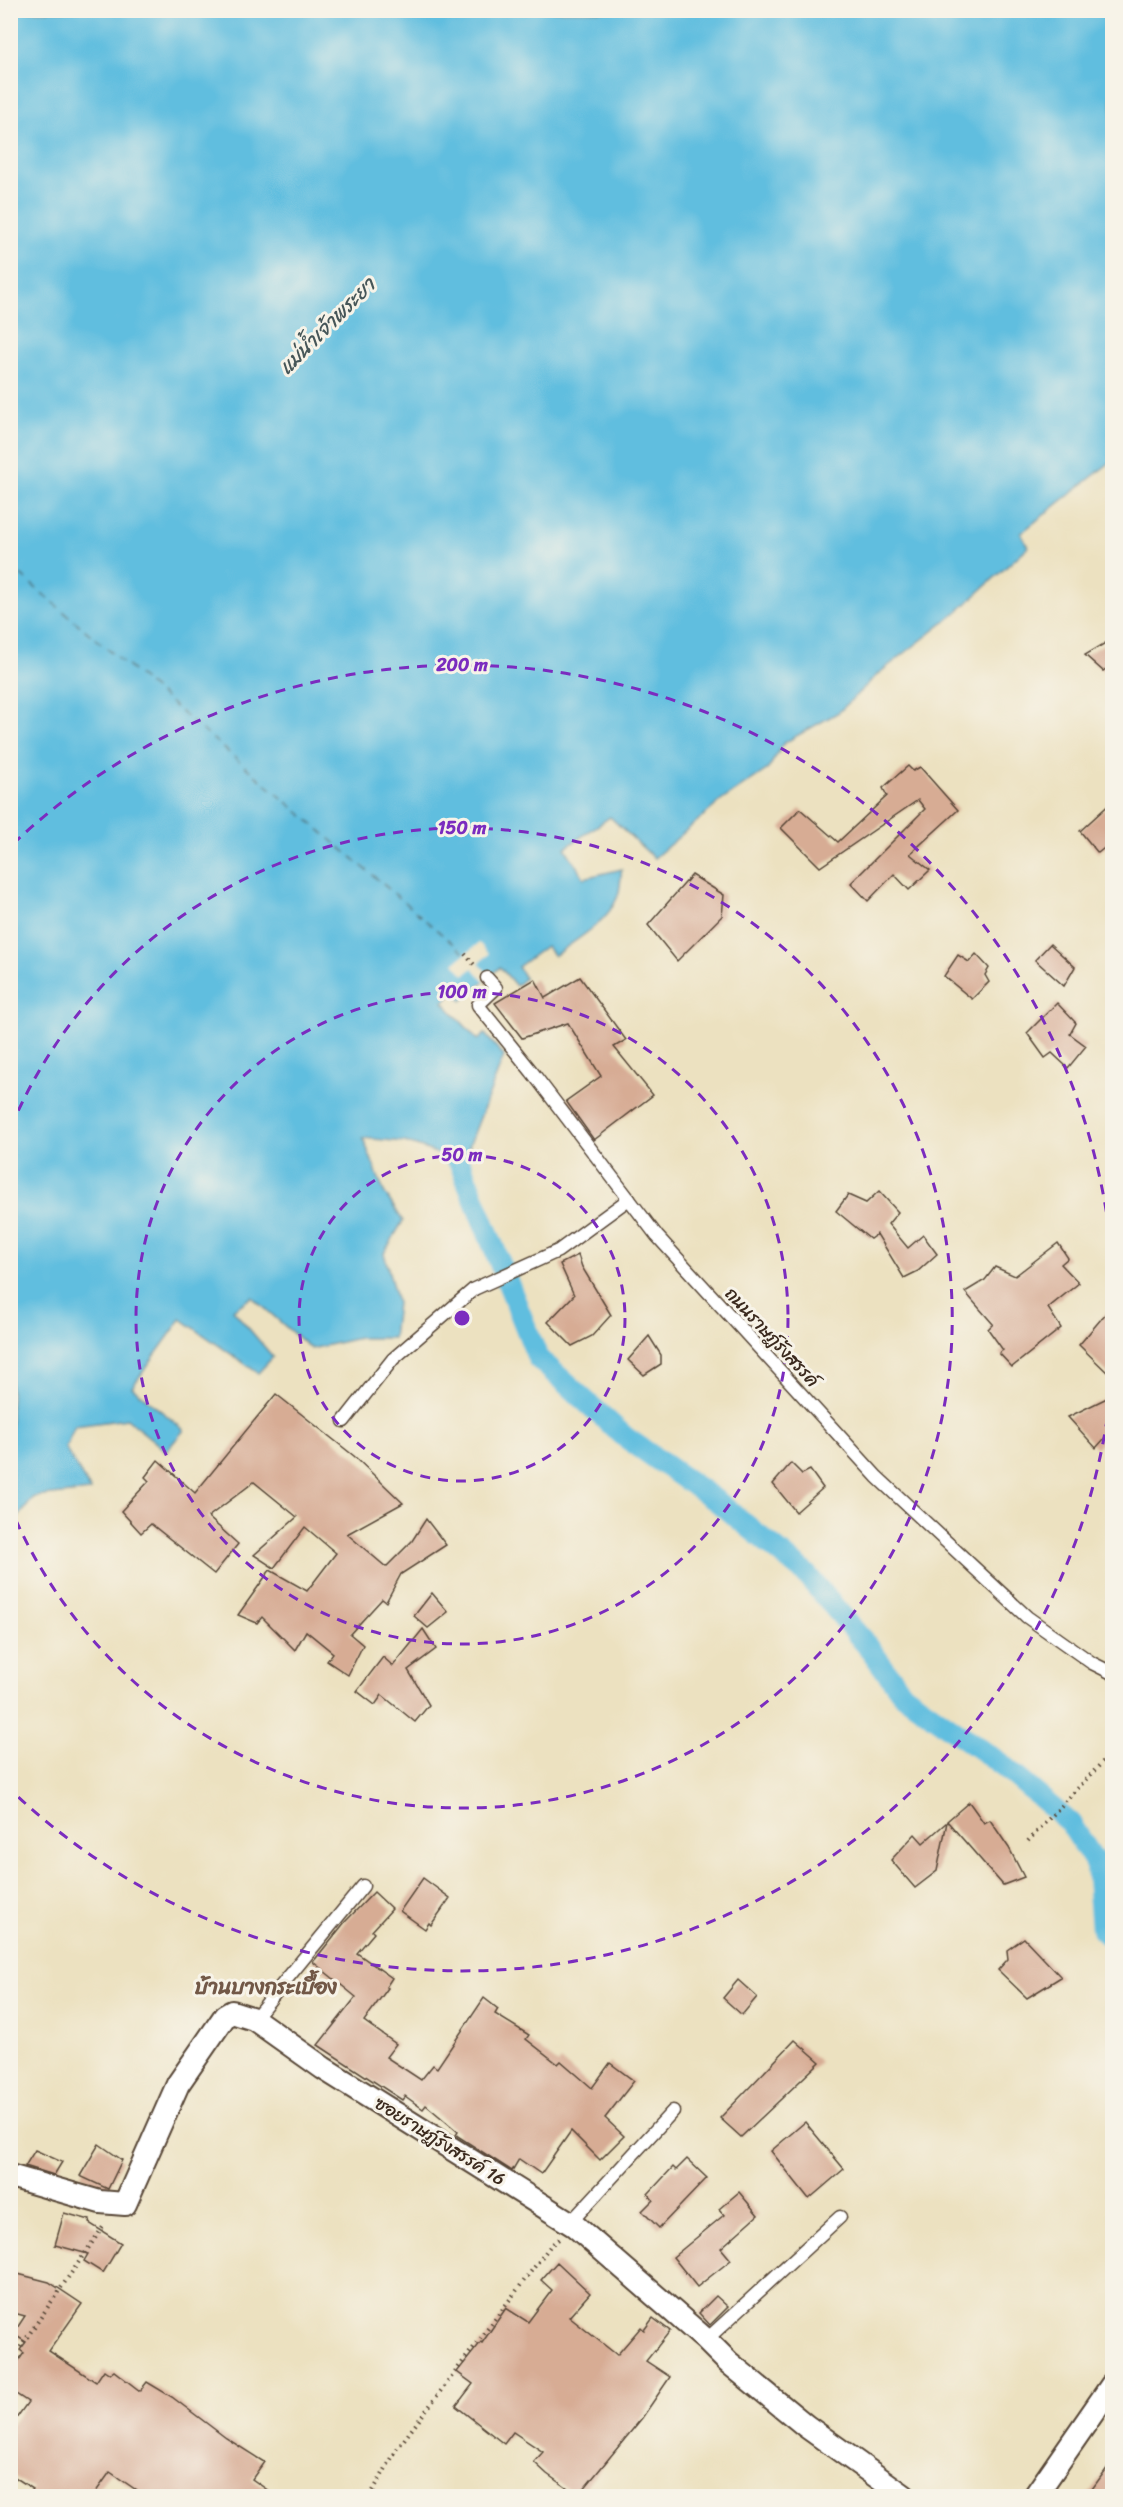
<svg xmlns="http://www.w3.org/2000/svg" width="1123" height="2507" font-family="Sriracha,'Playpen Sans Thai',sans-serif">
<rect width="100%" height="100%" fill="#f7f3e8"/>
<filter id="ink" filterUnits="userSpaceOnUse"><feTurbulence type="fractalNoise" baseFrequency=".0167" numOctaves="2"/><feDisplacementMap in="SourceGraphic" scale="12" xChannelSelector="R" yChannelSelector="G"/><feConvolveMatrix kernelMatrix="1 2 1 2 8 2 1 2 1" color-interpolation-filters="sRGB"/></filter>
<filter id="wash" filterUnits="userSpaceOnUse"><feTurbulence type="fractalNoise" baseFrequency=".008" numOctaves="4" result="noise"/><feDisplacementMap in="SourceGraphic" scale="24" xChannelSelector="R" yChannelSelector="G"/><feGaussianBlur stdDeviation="1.35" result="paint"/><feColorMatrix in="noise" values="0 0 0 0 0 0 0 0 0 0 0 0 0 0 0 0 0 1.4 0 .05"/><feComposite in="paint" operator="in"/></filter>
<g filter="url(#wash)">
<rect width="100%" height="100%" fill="#ece1c0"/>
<path fill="#61bedf" stroke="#4e747e" stroke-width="1.5" d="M11 11H1112V461L1021 533 1028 547 956 613 878 674 839 712 784 743 768 769 722 800 654 858 610 817 565 848 584 878 622 869C620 878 621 890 617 898 607 923 575 940 554 956L546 946 518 967 525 978 516 986 500 967 462 1001 454 992 443 1002 478 1040 485 1034 504 1056 468 1149 459 1161 405 1142 363 1138 384 1192 403 1221 384 1253 397 1303 393 1338H359L311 1349 252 1297 233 1310 273 1357 258 1373 181 1319 132 1387 184 1430 166 1451 127 1419 75 1426 65 1448 91 1491 34 1497 11 1527Z"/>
<path fill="#ece1c0" d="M479 943 489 954 479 963 490 976 484 981 473 968 464 975 454 963Z"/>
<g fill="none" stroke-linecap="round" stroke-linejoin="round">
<path stroke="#61bedf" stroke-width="22" d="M439 1139 459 1161 538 1358 625 1437 718 1502 805 1573 870 1649 903 1694 1001 1764 1070 1823 1097 1865 1102 1930 1112 1939"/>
<path stroke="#465658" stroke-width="1.5" stroke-dasharray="8 6" stroke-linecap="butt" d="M10 566 465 954"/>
</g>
<g id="blocks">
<g fill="#d7ac94">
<path d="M1107 642 1113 656V664L1103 671 1085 655Z"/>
<path d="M908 766 913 771 920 767 958 810 910 854 930 870 909 890 894 874 868 901 851 883 925 809 918 800 820 867 781 828 800 809 838 842 887 796 883 788Z"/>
<path d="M1113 801V841L1098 853 1080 831Z"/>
<path d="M692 875 724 895 722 916 677 961 648 925Z"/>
<path d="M1050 944 1075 967 1064 986 1035 960Z"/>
<path d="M976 954 989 968 985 975 989 982 972 999 944 976 958 955 969 962Z"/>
<path d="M580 977 626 1040 614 1047 653 1095 594 1140 566 1101 601 1076 568 1023 522 1038 495 1003 535 979 545 998Z"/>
<path d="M1057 1003 1076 1023 1070 1034 1086 1046 1068 1068 1052 1053 1045 1058 1027 1033Z"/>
<path d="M879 1191 898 1212 888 1224 908 1248 923 1235 937 1254 918 1271 904 1278 877 1234 870 1239 836 1211 848 1195 866 1203Z"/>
<path d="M1058 1243 1068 1258 1061 1264 1079 1283 1048 1308 1061 1328 1012 1367 999 1353 1003 1350 988 1329 993 1324 965 1292 985 1280 995 1267 1015 1276Z"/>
<path d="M578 1255 582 1267 611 1315 592 1336 572 1346 548 1322 574 1295 560 1264Z"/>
<path d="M1113 1305V1378L1079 1345Z"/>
<path d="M649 1336 661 1355V1364L644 1375 628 1360Z"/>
<path d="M276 1394 354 1456 403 1503 347 1534 386 1567 412 1541 426 1519 446 1545 401 1574 386 1602 382 1599 350 1634 363 1645 348 1675 327 1661 333 1653 306 1631 295 1650 262 1617 257 1623 238 1615 270 1570 307 1591 336 1553 305 1527 274 1568 254 1555 297 1517 254 1482 208 1517 238 1544 214 1574 151 1524 141 1533 121 1511 149 1481 145 1477 158 1460 195 1493Z"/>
<path d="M1113 1395V1429L1096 1448 1068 1417Z"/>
<path d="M791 1463 802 1474 810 1470 823 1488 796 1512 773 1484Z"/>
<path d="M432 1593 448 1612 428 1628 414 1616Z"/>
<path d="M423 1629 436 1649 408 1670 429 1705 415 1722 382 1695 375 1705 357 1691 383 1657 393 1666Z"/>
<path d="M969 1802 984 1823 990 1820 1009 1848 1024 1877 1003 1885 947 1821Z"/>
<path d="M947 1822 937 1871 915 1888 891 1860 915 1834 923 1843Z"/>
<path d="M423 1878 450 1898 431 1925 429 1923 425 1929 400 1911Z"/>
<path d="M374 1892 392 1909 372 1931 374 1933 357 1953 392 1978 386 1987 388 1988 364 2021 396 2044 386 2057 421 2080 433 2065 437 2068 484 1998 498 2009 495 2014 529 2035 526 2039 558 2064 561 2061 592 2088 610 2063 634 2081 605 2118 624 2136 600 2160 571 2131 541 2174 519 2159 512 2171 456 2135 458 2132 426 2105 423 2109 405 2096 402 2100 318 2045 356 1997 313 1962 345 1922Z"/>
<path d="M1024 1938 1061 1977 1027 1998 998 1970 1008 1959 1007 1950Z"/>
<path d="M738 1980 757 1997 742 2015 723 1998Z"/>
<path d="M795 2040 820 2062 741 2137 720 2118Z"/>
<path d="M805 2122 844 2169 809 2199 771 2151Z"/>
<path d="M99 2144 122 2160 108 2189 80 2176Z"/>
<path d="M35 2150 62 2162 54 2175 25 2166Z"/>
<path d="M687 2159 707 2178 659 2228 642 2211 653 2200 648 2194 673 2167 676 2170Z"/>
<path d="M739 2192 758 2215 721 2248 731 2260 697 2287 673 2257 724 2215 719 2209Z"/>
<path d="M64 2213 90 2220 89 2223 121 2243 103 2273 84 2261 88 2254 55 2245Z"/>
<path d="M557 2262 590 2293 569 2317 617 2355 641 2327 644 2330 653 2318 670 2331 646 2361 670 2377 642 2418 578 2496 547 2474 534 2462 543 2452 513 2432 504 2444 456 2406 473 2384 457 2372 481 2342 482 2343 506 2308 528 2322 552 2290 541 2280Z"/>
<path d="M10 2272 49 2282 82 2304 49 2351 96 2382 104 2370 110 2374 114 2371 140 2391 147 2382 172 2397 226 2438 264 2462 252 2479 276 2496H145L110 2472 93 2496H28L33 2489 10 2474V2427L28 2402 10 2390V2373L24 2353 20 2350 26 2342 13 2334 25 2316 10 2312Z"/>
<path d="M716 2296 728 2307 710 2325 699 2313Z"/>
<path d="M1113 2460V2496H1087Z"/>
</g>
</g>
</g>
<g filter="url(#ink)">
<use href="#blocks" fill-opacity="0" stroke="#564536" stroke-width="1.5"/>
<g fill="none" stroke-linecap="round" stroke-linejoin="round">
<defs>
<g id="service">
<path d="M487 978 496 988 478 1005 532 1072 657 1236 877 1477 1027 1617 1092 1663 1112 1673"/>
<path d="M344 1421 393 1359 474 1289 558 1251 629 1199"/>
<path d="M254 2019 363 1886"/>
<path d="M570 2223 673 2111"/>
<path d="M706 2340 840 2217"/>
</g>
<g id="minor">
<path d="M10 2176 100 2202 125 2204 178 2084 225 2016 232 2012 254 2019 323 2068 575 2226 706 2340 728 2362 806 2426 904 2496"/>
<path d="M1035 2496 1112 2385"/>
</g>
</defs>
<use href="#service" stroke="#564536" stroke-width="15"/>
<use href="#minor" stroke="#564536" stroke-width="26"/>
<g stroke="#564536" stroke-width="4" stroke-dasharray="1.5 4.5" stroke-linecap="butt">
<path d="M465 954 476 967"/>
<path d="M1028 1841 1112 1752"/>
<path d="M10 2362 105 2224"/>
<path d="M370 2496 397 2449 551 2245 559 2239"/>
</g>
<use href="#service" stroke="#fff" stroke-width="12"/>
<use href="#minor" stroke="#fff" stroke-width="22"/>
</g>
</g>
<g fill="none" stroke="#7b2cbf" stroke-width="3" stroke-dasharray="10 8">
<circle cx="462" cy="1318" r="163"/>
<circle cx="462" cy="1318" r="326"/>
<path d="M11 1127A490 490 0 1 1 11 1509"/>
<path d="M1112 1381A653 653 0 0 1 13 1792M13 844A653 653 0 0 1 1112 1255"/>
</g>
<g text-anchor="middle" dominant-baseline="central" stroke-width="6" stroke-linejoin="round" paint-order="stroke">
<g font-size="18" fill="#3b2a1e" stroke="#f7f3e8">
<text transform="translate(772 1337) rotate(47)">ถนนราษฎ์รังสรรค์</text>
<text transform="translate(440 2141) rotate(32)">ซอยราษฎ์รังสรรค์ 16</text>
</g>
<g font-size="20" font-style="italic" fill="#465658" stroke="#f7f3e8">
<text transform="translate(327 326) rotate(-45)">แม่น้ำเจ้าพระยา</text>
</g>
<g font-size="21" font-weight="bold" fill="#725847" stroke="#f7f3e8">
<text x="266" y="1987">บ้านบางกระเบื้อง</text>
</g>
</g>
<circle cx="462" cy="1318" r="9" fill="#7b2cbf" stroke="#f7f3e8" stroke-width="3"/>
<g font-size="18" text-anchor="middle" font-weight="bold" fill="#7b2cbf" stroke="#f7f3e8" stroke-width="6" stroke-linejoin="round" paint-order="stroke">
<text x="462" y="671">200 m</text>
<text x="462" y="834">150 m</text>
<text x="462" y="998">100 m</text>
<text x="462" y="1161">50 m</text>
</g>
<rect width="1123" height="2507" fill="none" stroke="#f7f3e8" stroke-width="36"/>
</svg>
